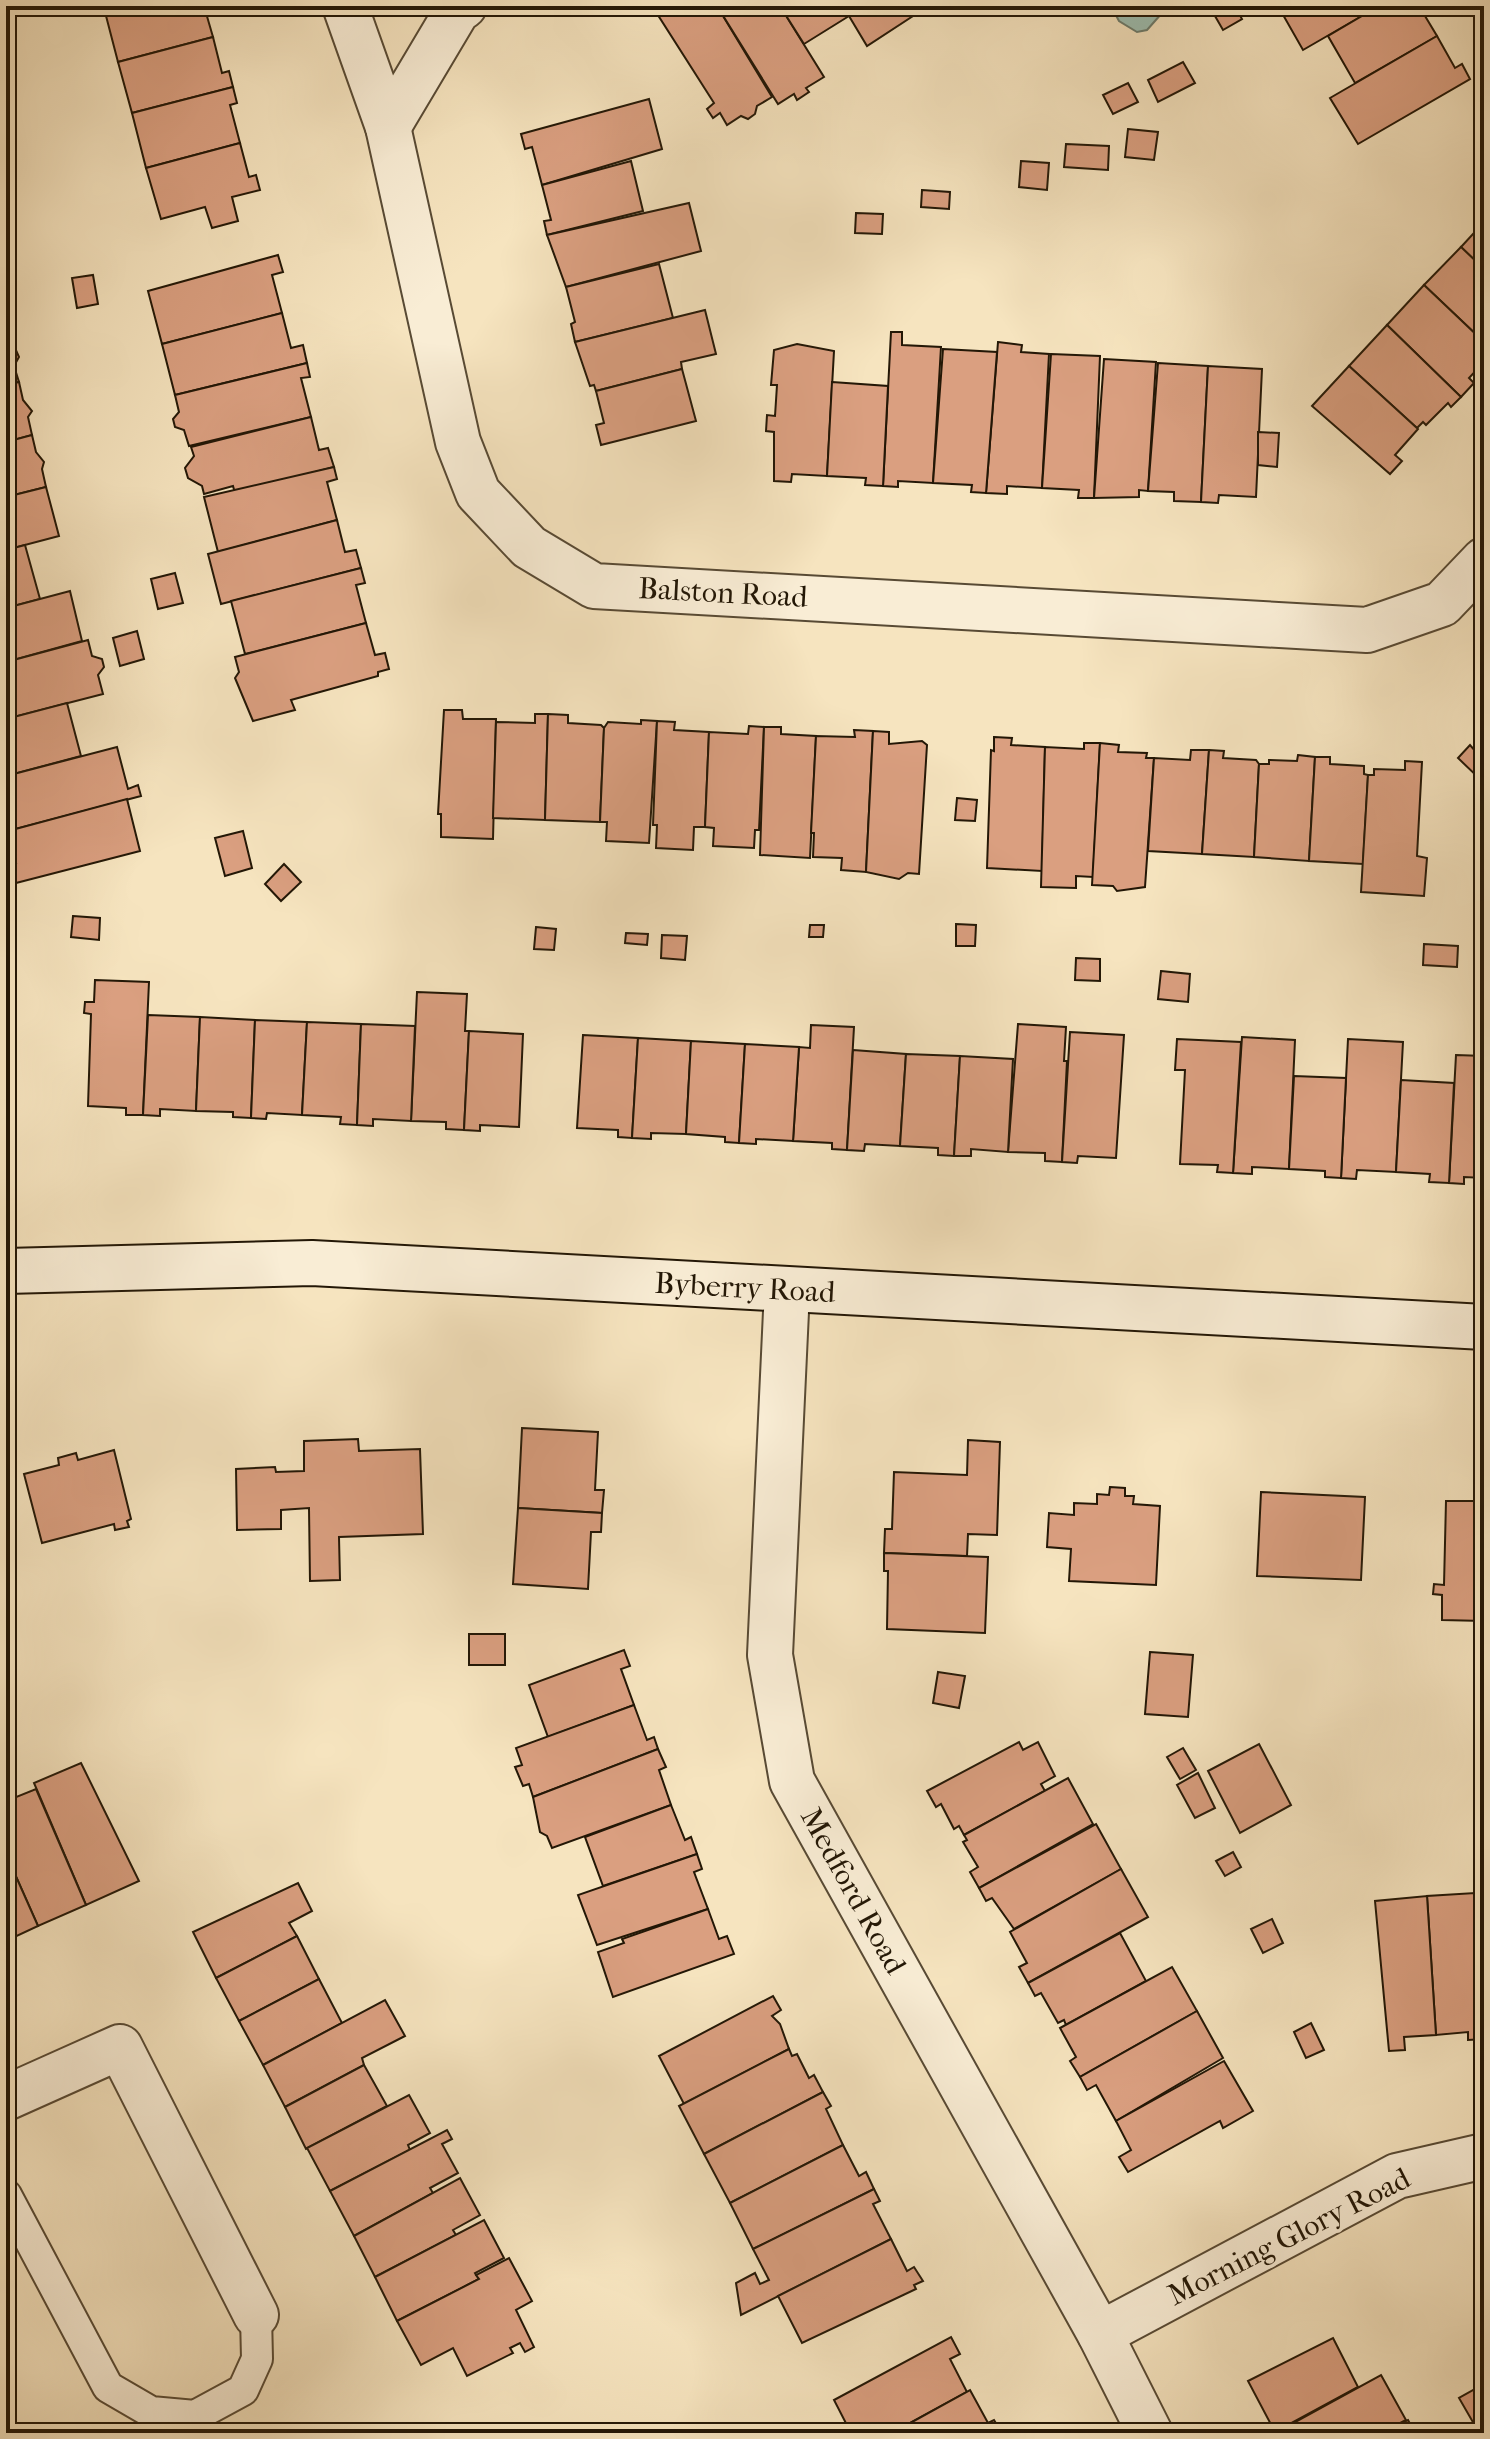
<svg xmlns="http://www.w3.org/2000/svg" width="1490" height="2439" font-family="'IM FELL French Canon',serif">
<rect width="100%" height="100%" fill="#f6e4bf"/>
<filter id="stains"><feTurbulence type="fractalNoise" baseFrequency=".0025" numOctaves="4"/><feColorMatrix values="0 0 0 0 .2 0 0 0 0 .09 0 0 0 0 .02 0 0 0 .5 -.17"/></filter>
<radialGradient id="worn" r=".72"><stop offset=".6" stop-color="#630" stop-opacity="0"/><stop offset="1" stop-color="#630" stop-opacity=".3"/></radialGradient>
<path fill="#9dbfb2" stroke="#6c7c6d" stroke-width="2" d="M1111 6H1162V13L1147 30 1137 32 1119 21Z"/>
<g fill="#da9f80" stroke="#231706" stroke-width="2">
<path d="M103 6H129L105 12Z"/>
<path d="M129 6H204L213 37 118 62 105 12Z"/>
<path d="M666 6 677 9 717 6 772 97 757 106 755 114 748 119 741 116 727 125 720 113 713 118 707 109 714 103 656 12Z"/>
<path d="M717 6H780L824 77 806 88 809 92 797 100 794 94 778 104Z"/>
<path d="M780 6H843L849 16 804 44Z"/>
<path d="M843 6H906L913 16 867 46Z"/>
<path d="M906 6H929L913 16Z"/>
<path d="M1216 6H1235L1242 19 1223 30 1211 9Z"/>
<path d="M1278 6H1379L1303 50Z"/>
<path d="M1379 6H1419L1437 36 1355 83 1328 36Z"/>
<path d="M1437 36 1455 68 1462 64 1470 79 1358 144 1330 98Z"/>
<path d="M213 37 222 73 229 71 233 87 132 113 118 62Z"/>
<path d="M1183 62 1195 83 1158 102 1148 80Z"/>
<path d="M1128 83 1138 102 1113 114 1103 95Z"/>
<path d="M233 87 237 103 230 105 240 143 146 168 132 113Z"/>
<path d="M649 99 662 149 542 185 532 147 525 149 521 134Z"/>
<path d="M1128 129 1158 132 1154 160 1125 157Z"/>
<path d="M240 143 249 177 256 175 260 190 232 197 238 221 212 228 205 207 161 219 146 168Z"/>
<path d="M1066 144 1109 146 1108 170 1064 167Z"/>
<path d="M631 161 643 211 547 235 544 221 551 220 542 185Z"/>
<path d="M1021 161 1049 163 1047 190 1019 187Z"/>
<path d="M1484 174V191L1476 183Z"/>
<path d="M922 190 950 192 949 209 921 207Z"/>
<path d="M689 203 701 251 566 287 547 235Z"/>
<path d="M856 213 883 214 882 234 855 233Z"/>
<path d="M1484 222V269L1461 247Z"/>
<path d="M1461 247 1484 269V342L1424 285Z"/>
<path d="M278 255 283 272 272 275 282 313 162 344 148 291Z"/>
<path d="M659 264 673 318 575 342 571 324 575 322 566 287Z"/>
<path d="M93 275 98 304 77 308 72 278Z"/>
<path d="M1424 285 1484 342V362L1469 378 1474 383 1461 397 1387 325Z"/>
<path d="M705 310 716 354 681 362 682 369 596 391 594 385 590 386 575 342Z"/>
<path d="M282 313 291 348 303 345 307 363 175 395 162 344Z"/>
<path d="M1387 325 1461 397 1451 407 1448 403 1426 425 1423 422 1417 428 1349 366Z"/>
<path d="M7 330 19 357 14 366 19 382 6 385Z"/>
<path d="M891 332H902V345L941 347 933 483 898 481V487L883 486Z"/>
<path d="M998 342 1022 345 1021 352 1049 354 1042 488 1007 486V494L986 493Z"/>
<path d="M797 344 834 351 827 476 792 474 791 482 774 481V432L766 431 767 415 775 416 777 385H771L774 350Z"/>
<path d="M943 349 997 352 986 493 971 492 972 485 933 483Z"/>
<path d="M1051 354 1100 356 1094 498H1078L1079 490 1042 488Z"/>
<path d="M1104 359 1156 362 1148 491 1139 490V497L1094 498Z"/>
<path d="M307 363 310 377 301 378 311 417 189 446 184 430 175 427 173 419 179 412 175 395Z"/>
<path d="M1158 363 1208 366 1201 502 1174 501V492L1148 491Z"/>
<path d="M1208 366 1262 369 1256 497 1219 495 1218 503 1201 502Z"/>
<path d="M1349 366 1418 429 1395 455 1402 461 1390 474 1312 406Z"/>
<path d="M682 369 696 421 601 445 596 425 604 423 596 391Z"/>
<path d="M19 382 23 400 32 411 28 417 32 435 6 442V385Z"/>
<path d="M832 382 888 386 883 486 865 485 866 478 827 476Z"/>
<path d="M311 417 319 450 328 448 334 467 235 493 233 486 204 494 202 486 188 478 185 468 194 456 191 447Z"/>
<path d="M1258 432 1279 433 1277 467 1258 465Z"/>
<path d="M32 435 36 452 44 462 42 469 46 487 6 497V442Z"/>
<path d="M334 467 337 479 327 482 337 520 218 552 204 497Z"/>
<path d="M46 487 59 536 6 550V497Z"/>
<path d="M337 520 345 552 356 550 361 568 221 604 208 554Z"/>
<path d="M25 545 40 599 6 608V550Z"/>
<path d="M361 568 365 583 356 585 366 623 245 654 231 601Z"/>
<path d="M175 573 183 603 158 609 151 579Z"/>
<path d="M70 591 82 641 6 662V608Z"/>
<path d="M366 623 375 655 385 653 389 669 378 672V676L291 700 295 710 253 721 235 678 239 672 235 657Z"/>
<path d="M137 631 144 659 120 666 113 638Z"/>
<path d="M88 640 92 656 102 659 104 667 98 675 103 694 6 719V662Z"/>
<path d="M67 703 81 756 6 776V719Z"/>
<path d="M444 710H462L463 719H496L493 839 441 837V814H438Z"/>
<path d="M535 714H548L545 820 493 818 496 722 535 723Z"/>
<path d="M548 714 568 715V723L601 725 604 728 600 822 545 820Z"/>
<path d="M641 720 657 721 649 843 606 841 607 822H600L604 728 608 722 641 724Z"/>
<path d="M657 721 675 722 674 730 709 732 705 827H694L693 850 656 848 657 825H653Z"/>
<path d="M749 726 764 727 759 830H755L754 848 713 846 714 828 705 827 709 732 748 734Z"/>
<path d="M764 727H781V734L816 736 810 858 760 855Z"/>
<path d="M854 730 873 731 866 872 841 870 842 858 813 857 814 833H811L816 736 855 737Z"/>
<path d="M873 731 889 732V744L922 741 927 745 919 874 908 873 899 879 866 872Z"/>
<path d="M994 737 1012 738 1011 745 1045 747 1042 871 987 868 991 750 994 751Z"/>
<path d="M1084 743H1100L1093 877 1076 876V888L1041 887 1045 747 1084 749Z"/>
<path d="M1100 743 1119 745 1118 752 1147 753 1146 758H1154L1145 887 1117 891 1113 886 1092 885Z"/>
<path d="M1484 744V783L1458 758 1470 745 1476 752Z"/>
<path d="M117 747 128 789 138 785 141 796 8 831 6 776Z"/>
<path d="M1191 750H1209L1202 854 1148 851 1154 758 1190 760Z"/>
<path d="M1209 750 1224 751 1223 758 1256 760 1259 764 1254 857 1202 854Z"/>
<path d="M1298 755 1315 757 1309 861 1254 857 1259 764H1269V760L1297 761Z"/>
<path d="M1315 757H1330V764L1364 766V774L1368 775 1363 864 1309 861Z"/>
<path d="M1405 761 1422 762 1417 856 1427 858 1424 896 1361 892 1368 775H1374V769L1405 770Z"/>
<path d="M957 798 977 800 975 821 955 820Z"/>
<path d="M127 799 140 851 16 883 11 864 16 863 8 831Z"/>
<path d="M243 831 252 868 225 876 215 838Z"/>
<path d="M284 864 301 882 281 901 265 884Z"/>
<path d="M73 916 100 918 99 940 71 937Z"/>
<path d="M956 924 976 925 975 946H956Z"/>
<path d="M810 925H824L823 937H809Z"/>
<path d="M536 927 556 929 554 950 534 949Z"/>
<path d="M626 933 648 934 647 945 625 943Z"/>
<path d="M662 935 687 936 685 960 661 958Z"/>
<path d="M1424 944 1458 946 1457 967 1423 965Z"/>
<path d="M1076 958 1100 959V981L1075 980Z"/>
<path d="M1161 971 1190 974 1188 1002 1158 999Z"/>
<path d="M95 980 149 982 143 1115H126V1108L88 1106 91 1014 84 1013 85 1002H94Z"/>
<path d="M417 992 467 994 465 1031H469L464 1130 446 1129V1122L411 1121Z"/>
<path d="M148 1015 200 1017 196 1111 160 1109V1116L143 1115Z"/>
<path d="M200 1017 255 1020 251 1118 233 1117V1112L196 1111Z"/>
<path d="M255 1020 307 1022 302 1115 267 1113 266 1119 251 1118Z"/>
<path d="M307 1022 361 1024 357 1125 340 1124 341 1117 302 1115Z"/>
<path d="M361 1024 415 1026 411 1121 373 1119V1126L357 1125Z"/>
<path d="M1018 1024 1066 1027 1064 1061H1067L1062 1162 1045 1161V1153L1008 1152Z"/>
<path d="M811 1025 854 1027 847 1150 832 1149V1143L793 1141 799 1047 810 1048Z"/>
<path d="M469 1031 523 1034 519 1127 480 1125V1131L464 1130Z"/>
<path d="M1070 1032 1124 1035 1116 1158 1078 1156 1077 1163 1062 1162Z"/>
<path d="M583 1035 638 1038 632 1138 618 1137V1130L577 1128Z"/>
<path d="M1242 1037 1295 1040 1289 1169 1252 1167V1174L1233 1173Z"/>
<path d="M638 1038 691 1041 686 1134 651 1133V1139L632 1138Z"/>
<path d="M1177 1039 1241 1042 1233 1173 1217 1172 1218 1165 1180 1164 1185 1070H1175Z"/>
<path d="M1348 1039 1403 1042 1396 1172 1357 1170 1356 1179 1341 1178Z"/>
<path d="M691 1041 745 1044 739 1143 725 1142V1137L686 1134Z"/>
<path d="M745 1044 799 1047 793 1141 756 1139V1144L739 1143Z"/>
<path d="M853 1050 906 1054 900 1146 865 1144 864 1151 847 1150Z"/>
<path d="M906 1054 960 1056 954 1156 938 1155V1148L900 1146Z"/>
<path d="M1456 1055 1484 1056V1178L1464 1177V1184L1449 1183Z"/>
<path d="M960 1056 1013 1059 1008 1152 971 1149V1156H954Z"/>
<path d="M1294 1076 1346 1078 1341 1178 1325 1177V1171L1289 1169Z"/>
<path d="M1401 1080 1454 1083 1449 1183 1429 1182 1430 1174 1396 1172Z"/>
<path d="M522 1428 598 1432 595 1490H604L602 1513 518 1508Z"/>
<path d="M358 1439 359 1451 420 1449 423 1534 339 1537 340 1580 310 1581 309 1508 281 1510V1529L237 1530 236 1469 275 1467 276 1472 304 1471V1441Z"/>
<path d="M968 1440 1000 1442 997 1535 968 1534 967 1556 884 1553 885 1529H892L894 1472 967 1475Z"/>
<path d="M114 1450 131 1519 127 1521 129 1527 115 1530 114 1524 42 1543 24 1474 59 1465 58 1458 76 1453 78 1460Z"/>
<path d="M1110 1487 1125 1488V1496H1134L1133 1504 1160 1506 1156 1585 1069 1581 1071 1549 1047 1547 1049 1513 1074 1515V1503L1097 1504V1494L1109 1495Z"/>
<path d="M1479 1491H1484V1621L1442 1620V1595L1433 1594 1434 1584 1444 1585 1446 1501H1480Z"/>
<path d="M1261 1492 1365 1497 1361 1580 1257 1576Z"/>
<path d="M518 1508 602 1513 601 1532H591L588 1589 513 1584Z"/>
<path d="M884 1553 988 1557 985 1633 887 1629 888 1571H884Z"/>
<rect x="469" y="1634" width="36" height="31"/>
<path d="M624 1650 630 1666 621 1669 634 1705 548 1737 529 1685Z"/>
<path d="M1150 1652 1193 1655 1188 1717 1145 1714Z"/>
<path d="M938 1672 965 1676 959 1708 933 1703Z"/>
<path d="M634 1705 647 1740 654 1737 658 1749 533 1797 529 1784 523 1786 515 1767 522 1765 516 1748Z"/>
<path d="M1019 1742 1023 1750 1038 1742 1055 1776 1041 1784 1045 1791 964 1835 959 1826 954 1829 941 1804 936 1807 927 1791Z"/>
<path d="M1259 1744 1291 1805 1240 1833 1208 1771Z"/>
<path d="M1183 1748 1196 1770 1180 1779 1167 1757Z"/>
<path d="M658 1749 666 1767 659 1770 671 1805 552 1848 547 1836 540 1832 533 1797Z"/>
<path d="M81 1763 139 1881 86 1905 34 1783Z"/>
<path d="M1198 1773 1215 1808 1195 1818 1177 1785Z"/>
<path d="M1068 1778 1093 1824 979 1888 970 1872 978 1867 963 1842 967 1840 964 1835Z"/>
<path d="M36 1789 86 1905 38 1926 6 1854V1794L14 1798Z"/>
<path d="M671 1805 685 1840 691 1837 697 1854 603 1886 585 1837Z"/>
<path d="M1096 1824 1121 1869 1014 1929 992 1898 986 1901 979 1888Z"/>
<path d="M1233 1852 1241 1867 1225 1876 1216 1861Z"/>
<path d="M6 1854 38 1926 6 1941Z"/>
<path d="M697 1854 702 1869 694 1872 708 1909 597 1945 578 1895Z"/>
<path d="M1121 1869 1148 1917 1028 1983 1019 1967 1027 1963 1010 1932Z"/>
<path d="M298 1883 312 1911 289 1923 297 1936 216 1978 193 1932Z"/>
<path d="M1484 1892V2036L1475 1893Z"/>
<path d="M1475 1893 1484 2039 1468 2040V2032L1436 2035 1427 1896Z"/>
<path d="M1427 1896 1436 2035 1404 2037 1405 2050 1389 2051 1375 1901Z"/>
<path d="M708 1909 719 1939 727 1936 734 1954 613 1997 598 1952 624 1943 622 1939Z"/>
<path d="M1272 1919 1283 1943 1263 1953 1251 1929Z"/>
<path d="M1120 1933 1146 1981 1066 2025 1064 2020 1058 2023 1041 1993 1035 1996 1028 1983Z"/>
<path d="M297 1936 319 1979 239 2021 216 1978Z"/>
<path d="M1172 1967 1197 2011 1080 2077 1070 2061 1076 2057 1060 2028Z"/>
<path d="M319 1979 342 2023 263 2065 239 2021Z"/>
<path d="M773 1996 781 2010 772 2016 780 2024 789 2049 684 2104 659 2056Z"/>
<path d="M385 2000 405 2036 362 2058 364 2065 285 2107 263 2065Z"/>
<path d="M1197 2011 1223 2058 1116 2121 1096 2085 1087 2090 1080 2077Z"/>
<path d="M1311 2023 1324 2050 1306 2058 1294 2032Z"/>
<path d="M789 2049 792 2056 797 2054 809 2078 814 2075 823 2092 704 2154 679 2106Z"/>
<path d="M1224 2061 1253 2111 1223 2128 1220 2121 1128 2172 1119 2157 1131 2150 1116 2121Z"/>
<path d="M364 2065 387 2106 306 2149 285 2107Z"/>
<path d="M823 2092 831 2106 826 2109 843 2145 730 2203 704 2154Z"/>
<path d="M409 2095 430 2133 408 2145 410 2150 330 2191 307 2148Z"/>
<path d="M447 2130 452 2139 442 2144 458 2173 430 2188 433 2193 354 2236 330 2191Z"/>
<path d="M843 2145 859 2176 866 2172 874 2189 753 2249 730 2203Z"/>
<path d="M460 2178 480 2215 453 2230 456 2235 375 2277 354 2236Z"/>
<path d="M874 2189 880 2201 873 2204 891 2239 741 2315 736 2283 755 2273 760 2284 769 2280 753 2249Z"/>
<path d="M484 2220 504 2258 475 2273 479 2279 397 2321 375 2277Z"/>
<path d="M891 2239 907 2271 914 2267 923 2281 914 2285 916 2289 802 2343 778 2296Z"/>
<path d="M509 2258 532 2301 516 2310 534 2347 525 2352 520 2343 510 2348 513 2353 467 2376 453 2348 421 2365 397 2321 479 2279 476 2275Z"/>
<path d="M951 2337 960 2354 950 2359 967 2392 892 2433H851L834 2400Z"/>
<path d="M1333 2338 1358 2387 1275 2432 1248 2381Z"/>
<path d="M1381 2375 1406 2420 1381 2433H1275Z"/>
<path d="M1484 2384V2419L1474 2424 1459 2398Z"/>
<path d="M970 2390 988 2423 994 2420 1002 2433H892Z"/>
<path d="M1408 2420 1415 2433H1381L1382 2432Z"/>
</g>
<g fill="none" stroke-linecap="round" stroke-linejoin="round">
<defs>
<path id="lane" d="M6 2195 108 2387 151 2412 195 2416 243 2390 257 2359 256 2315"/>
<g id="street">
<path d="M345 6 388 127 458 442 478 493 529 547 594 586 1367 630 1442 604 1484 560"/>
<path d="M388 127 457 11 464 6"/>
<path d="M787 1290 770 1655 792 1781 1100 2334 1150 2433"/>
<path d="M6 2098 120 2047 256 2315"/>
<path d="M1100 2334 1397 2176 1484 2156"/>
</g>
<path id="secondary" d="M6 1271 312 1263 1484 1327"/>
</defs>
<use href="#lane" stroke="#584a34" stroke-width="34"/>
<use href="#street" stroke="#584a34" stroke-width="48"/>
<use href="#secondary" stroke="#231706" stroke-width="48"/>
<use href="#lane" stroke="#f9edd5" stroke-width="30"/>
<use href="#street" stroke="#f9edd5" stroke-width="44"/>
<use href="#secondary" stroke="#f9edd5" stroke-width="44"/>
</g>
<g text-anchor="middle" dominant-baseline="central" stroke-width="7" stroke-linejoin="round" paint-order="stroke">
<g font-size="30" fill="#231706" stroke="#f9edd5">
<text transform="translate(723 593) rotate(3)">Balston Road</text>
<text transform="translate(745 1288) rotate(3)">Byberry Road</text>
<text transform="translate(853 1891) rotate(61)">Medford Road</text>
<text transform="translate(1289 2237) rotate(-27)">Morning Glory Road</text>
</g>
</g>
<rect width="1490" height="2439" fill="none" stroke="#f6e4bf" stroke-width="32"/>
<rect x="8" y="8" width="1474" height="2423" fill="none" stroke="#231706" stroke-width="4"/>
<rect x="16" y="16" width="1458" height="2407" fill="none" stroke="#231706" stroke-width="2"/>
<rect width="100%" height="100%" filter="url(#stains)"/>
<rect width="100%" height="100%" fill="url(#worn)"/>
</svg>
